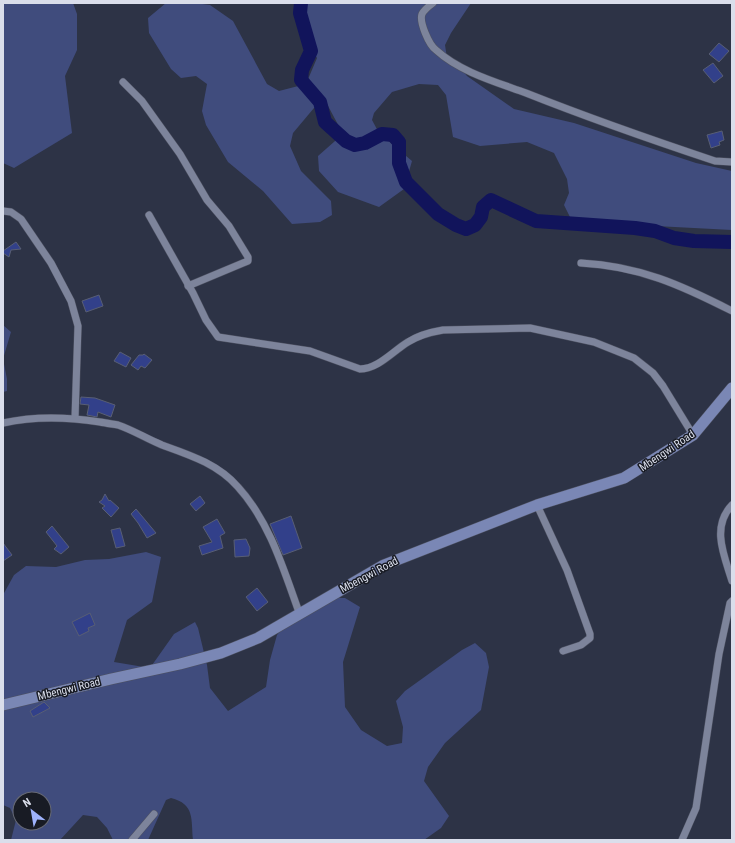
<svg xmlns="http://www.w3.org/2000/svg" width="735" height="843" font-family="'Roboto Condensed',sans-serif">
<rect width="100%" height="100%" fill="#2d3346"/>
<g fill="#404c7d" fill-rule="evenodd">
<path d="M3 3H73L77 14V50L65 76 72 133 14 168 3 163Z"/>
<path d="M166 3H195L210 5 233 21 267 84 279 91 306 84 317 58 297 22V8L301 3H471L451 33 445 45 447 58 459 66 467 76 514 109 574 123 696 163 732 171V230L598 223 570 217 564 205 569 193 567 179 554 153 527 142 480 146 453 137 446 95 438 85 419 84 392 92 374 113 372 120 379 133 412 161 404 189 379 207 338 192 319 171 318 156 343 134 327 104 314 108 293 133 290 146 301 171 331 201 332 215 320 222 292 224 263 191 228 162 206 125 202 111 207 84 196 76 181 78 171 69 149 33 148 18Z"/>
<path d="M3 325 11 332 3 359 7 379V391L3 392Z"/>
<path d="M146 552 161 557 152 602 127 620 114 662 150 668 174 634 195 622 198 628 207 665 210 688 228 711 266 687 270 660 277 635 298 608 323 598H345L360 607 343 662 345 707 361 730 387 746 402 743 403 727 396 701 405 691 462 650 475 643 486 653 489 667 481 710 445 743 428 767 424 781 449 816 441 828 424 840H193C191 819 195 804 171 798L166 800 148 840H113L107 828 97 817 83 815 60 840H11L16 820 10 808 3 805V595L14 575 26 566 56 567 85 560 109 559ZM20 799H44V823H20Z"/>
</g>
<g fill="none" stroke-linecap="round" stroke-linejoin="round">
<path stroke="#11145b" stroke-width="14" d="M301 3 300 13 311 51 302 70 301 80 320 102 325 122 346 141 355 145 365 143 382 134 393 135 399 142V163L406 182 438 214 456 225 466 229 475 225 481 217 483 207 491 200 536 221 635 228 655 231 674 238 694 241 732 242"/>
</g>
<g fill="#32408a" stroke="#585e74">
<path d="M719 43 729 51 719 62 709 54Z"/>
<path d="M713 63 723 76 714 83 703 70Z"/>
<path d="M722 131 724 140 719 142 720 145 711 148 707 135Z"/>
<path d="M16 242 21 249 11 250 9 257 3 253V251Z"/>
<path d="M99 295 103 306 86 312 82 301Z"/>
<path d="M120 352 131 358 126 367 114 361Z"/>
<path d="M144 354 152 360 145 368 141 366 138 370 131 365 139 355H143Z"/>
<path d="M81 397 95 398 115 405 111 417 98 412 97 417 87 415 89 405 80 404Z"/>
<path d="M105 494 109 501 110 500 119 508 111 517 102 508 105 506 99 502 102 500Z"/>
<path d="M200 496 205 503 196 511 190 504Z"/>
<path d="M136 509 156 533 147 538 138 523 131 514Z"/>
<path d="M291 516 302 548 283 555 270 524Z"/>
<path d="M217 519 225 533 220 536 223 548 202 555 199 546 212 542 203 527Z"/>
<path d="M52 526 69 547 61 554 54 549 57 546 46 532Z"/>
<path d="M120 528 125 546 116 548 111 530Z"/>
<path d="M246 539 250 548 249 556 235 557 234 540Z"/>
<path d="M3 543 12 555 3 561Z"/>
<path d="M257 588 268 602 257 611 246 597Z"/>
<path d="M90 613 95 625 88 628 89 631 79 636 72 622Z"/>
<path d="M44 702 50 708 33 717 30 711Z"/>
</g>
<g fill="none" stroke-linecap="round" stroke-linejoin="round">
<defs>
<g id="street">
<path d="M433 3C429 6 424 10 422 14 419 22 429 45 436 50 460 72 496 82 526 93 589 118 652 140 715 161L732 162"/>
<path d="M123 82 142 101 180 154 207 200 229 226 248 257V261L243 263 188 286"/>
<path d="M3 211 11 212 21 219 51 263 71 301 78 326 75 418"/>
<path d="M149 215 193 293 206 320 218 337 310 351 360 369C378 369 393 351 408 342 419 335 431 332 443 330L530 328 594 342 634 358 653 373 663 386 693 435"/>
<path d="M581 263C639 266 681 285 732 311"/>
<path d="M3 423C34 416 68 417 100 422 105 423 112 424 118 425 133 430 147 439 162 445 190 455 218 464 238 487 270 522 284 571 300 615"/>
<path d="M537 505 567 570 590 634V638L581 645 563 651"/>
<path d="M732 505C711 527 724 555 732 581"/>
<path d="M132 840 154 814"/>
<path d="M682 840 696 808 719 654 730 603 732 601"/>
</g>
<path id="primary" d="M3 705 111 679 180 664 221 653 258 638 384 565 537 505 624 478 693 435 732 388"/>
</defs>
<use href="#street" stroke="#4d5161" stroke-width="8"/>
<use href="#primary" stroke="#4d5161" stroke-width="12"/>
<use href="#street" stroke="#7d849b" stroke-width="7"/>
<use href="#primary" stroke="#7a87b5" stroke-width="11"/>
</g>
<g text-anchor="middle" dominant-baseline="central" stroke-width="3" stroke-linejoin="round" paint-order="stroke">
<g font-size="11" fill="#dadeeb" stroke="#181b24">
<text transform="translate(667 451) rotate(-34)">Mbengwi Road</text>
<text transform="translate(369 575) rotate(-28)">Mbengwi Road</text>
<text transform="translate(69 689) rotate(-14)">Mbengwi Road</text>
</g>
</g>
<rect width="735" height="843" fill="none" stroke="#dadeeb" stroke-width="8"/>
<g transform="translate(32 811) rotate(329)"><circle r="19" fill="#181b24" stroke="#666974"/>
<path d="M0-3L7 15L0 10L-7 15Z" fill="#9fb3fd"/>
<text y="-6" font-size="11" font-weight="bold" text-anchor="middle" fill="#dadeeb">N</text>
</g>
</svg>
